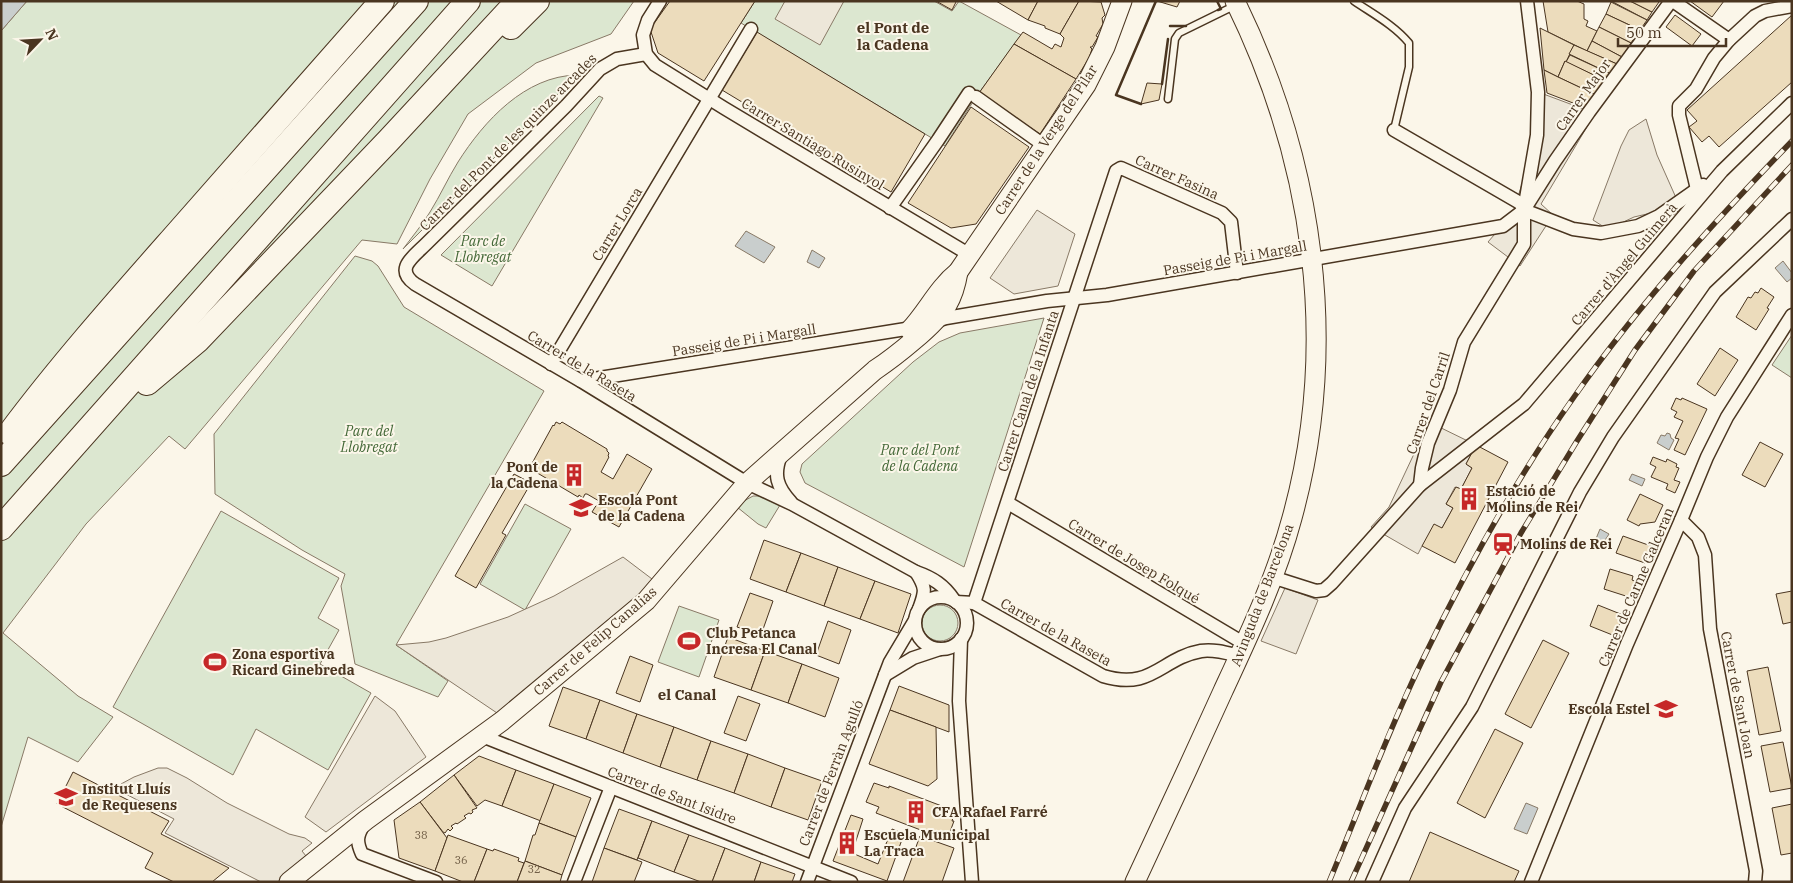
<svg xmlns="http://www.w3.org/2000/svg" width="1793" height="883" font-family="'IBM Plex Serif',serif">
<rect width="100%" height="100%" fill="#fbf6e9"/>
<g fill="#dce7d0" stroke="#887966">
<path d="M27 1H634L611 34 536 63 468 114 430 179 397 244 362 240 185 449 169 436 86 524 3 633 78 696 113 717 78 762 28 737 1 827V31Z"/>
<path d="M755 1H934L952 11 959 1 1021 35 976 97 945 146 741 23Z"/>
<path d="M577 75 403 249C412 237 422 225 430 212 440 196 448 178 458 162 484 121 525 76 577 75Z"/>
<path d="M599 96 603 98 492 286 441 255Z"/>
<path d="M355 256 372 261 378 266 404 307 544 391 396 645 448 681 438 697 355 664 341 586 345 574 302 550 215 494 214 434Z"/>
<path d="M1044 318 964 567 805 483 800 472 802 464 913 362 939 342 960 333Z"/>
<path d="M1792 335V378L1772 365Z"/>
<path d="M753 496H762L780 505 766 528 758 524 737 507 744 501Z"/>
<path d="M525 504 571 529 525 610 480 584Z"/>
<path d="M221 511 339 578 318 618 339 630 320 664 371 693 328 770 256 729 233 775 113 707Z"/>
<circle cx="940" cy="623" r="18"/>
<path d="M679 606 719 620 699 677 658 662Z"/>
</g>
<g fill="#ede7d9" stroke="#887966">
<path d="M785 1H844L820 45 775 19Z"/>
<path d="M1538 92 1581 108 1594 115 1541 204 1553 215 1520 266 1488 242 1513 213 1537 135Z"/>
<path d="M1646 119 1657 155 1677 200 1660 211 1634 217 1617 225 1604 227 1593 220 1621 146 1629 130Z"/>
<path d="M1037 210 1075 234 1058 286 1014 294 990 278Z"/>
<path d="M1429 422 1476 445 1466 464 1472 468 1461 489 1455 487 1446 504 1453 508 1442 528 1422 546 1418 554 1371 527 1389 507Z"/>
<path d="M623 557 656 582 500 715 396 645 429 642 446 638 508 617 554 596Z"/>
<path d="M1285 588 1318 600 1296 654 1261 641Z"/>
<path d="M375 696 395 711 426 757 326 832 305 817Z"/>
<path d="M158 768H167L187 778 227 803 289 834 305 838 312 843 302 851 310 861 283 882H261L165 833 174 819 116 789 121 784 134 777Z"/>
</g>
<g fill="#c9cecd" stroke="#887966">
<path d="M1 1H27L1 31Z"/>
<path d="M746 231 775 247 764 263 735 246Z"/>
<path d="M812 250 825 258 819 268 807 262Z"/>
<path d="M1783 261 1792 273V278L1787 282 1775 268Z"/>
<path d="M1667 433 1670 434 1671 438 1674 440 1669 450 1657 443 1661 435 1665 436Z"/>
<path d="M1632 474 1645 479 1642 486 1629 480Z"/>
<path d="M1600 529 1609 534 1600 548 1593 546Z"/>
<path d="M1526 803 1538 808 1527 834 1514 829Z"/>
</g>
<g fill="#ecdcbc" stroke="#4a3520">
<path d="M670 1H755L704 81 658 53 650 29Z"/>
<path d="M936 1H955L956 2 952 10Z"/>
<path d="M996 1H1038L1028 20Z"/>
<path d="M1038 1H1079L1060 34 1045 28V26L1028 20Z"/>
<path d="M1079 1 1101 2 1105 15 1102 18 1103 24 1096 36 1098 37 1092 47H1090L1092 49 1089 58 1076 79 1014 44 1023 32 1052 49 1055 44 1061 47 1064 38 1060 34Z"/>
<path d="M1157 1H1180L1177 7Z"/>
<path d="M1543 1H1577L1584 4V19L1588 21 1586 26 1597 31 1587 51 1548 32Z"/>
<path d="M1611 1H1630L1652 12 1647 20Z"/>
<path d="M1630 1H1656L1659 2 1652 12Z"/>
<path d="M1690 1H1724L1712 17Z"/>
<path d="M1611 2 1647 20 1640 30 1606 14Z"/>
<path d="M1606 14 1640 30 1631 43 1599 27Z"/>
<path d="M1675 15 1701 34 1692 46 1666 27Z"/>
<path d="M1792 15V82L1719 147 1709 136 1702 142 1689 127 1697 121 1687 110Z"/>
<path d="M1599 27 1631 43 1622 57 1592 41Z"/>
<path d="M1540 28 1574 45 1566 62 1565 61 1558 77 1544 70Z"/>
<path d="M757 32 925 134 891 192 722 90Z"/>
<path d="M1592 41 1622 57 1617 64 1587 51Z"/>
<path d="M1014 44 1076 79 1040 134 979 93Z"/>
<path d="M1574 45 1617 64 1611 74 1569 54Z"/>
<path d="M1570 55 1611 74 1606 81 1566 62Z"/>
<path d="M1565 61 1606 81 1596 95 1558 77Z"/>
<path d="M1544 70 1558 77 1596 95 1586 108 1547 93Z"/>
<path d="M1147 83 1162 84 1159 100 1141 104Z"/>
<path d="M971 107 1029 147 976 224 951 228 908 203Z"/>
<path d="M1761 288 1774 297 1767 308 1769 309 1756 330 1736 317 1748 297 1751 298 1755 292 1758 293Z"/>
<path d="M1720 348 1738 360 1715 396 1697 384Z"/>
<path d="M1676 398 1681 400 1682 398 1707 409 1685 455 1674 450 1679 439 1675 438 1683 421 1674 417 1677 412 1671 409Z"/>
<path d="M556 422 560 424 562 422 607 449V451L609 453 608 456 609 457 601 472 613 479 627 454 652 469 619 527 592 512 599 501 587 494H585L583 498 579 495 578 497 534 471 535 470 530 467 553 425 554 426Z"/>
<path d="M1760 442 1783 454 1765 487 1742 475Z"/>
<path d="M1476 445 1508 462 1455 563 1422 546 1434 524 1442 528 1453 508 1446 504 1456 487 1461 489 1472 468 1466 464Z"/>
<path d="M1653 457 1666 462 1667 459 1677 464 1676 467 1679 468 1674 480 1680 482 1675 493 1666 489 1668 484 1651 477 1656 467 1650 464Z"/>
<path d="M514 474 531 483 502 533 506 535 476 588 455 576Z"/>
<path d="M1640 494 1663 505 1655 522 1640 524 1639 526 1627 520Z"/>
<path d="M1623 536 1651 546 1645 563 1616 553Z"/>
<path d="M764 540 801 553 786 592 750 579Z"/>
<path d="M801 553 838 567 824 606 786 592Z"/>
<path d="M838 567 875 581 860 619 824 606Z"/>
<path d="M1610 569 1633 576 1632 580 1637 582 1632 598 1604 589Z"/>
<path d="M875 581 911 594 898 633 860 619Z"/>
<path d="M1792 586V622L1783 624 1776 594 1792 591Z"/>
<path d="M750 593 773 601 761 635 737 627Z"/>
<path d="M1598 605 1623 615 1615 636 1590 626Z"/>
<path d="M828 621 851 630 839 664 816 655Z"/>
<path d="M728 637 765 651 751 690 714 677Z"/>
<path d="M1543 640 1569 653 1531 728 1505 714Z"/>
<path d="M765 651 802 664 788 703 751 690Z"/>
<path d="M630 656 653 665 640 702 616 693Z"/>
<path d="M802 664 839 678 825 717 788 703Z"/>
<path d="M1768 667 1781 731 1759 735 1747 671Z"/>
<path d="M899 686 949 705V732L890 710Z"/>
<path d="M563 687 600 700 586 739 549 726Z"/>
<path d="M738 696 760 704 746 741 724 733Z"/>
<path d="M600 700 637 714 623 753 586 739Z"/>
<path d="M890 710 936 727 937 779 928 786 869 764Z"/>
<path d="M637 714 674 727 660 767 623 753Z"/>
<path d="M674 727 711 741 697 780 660 767Z"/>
<path d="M1495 729 1523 743 1485 818 1457 803Z"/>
<path d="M711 741 748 754 734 793 697 780Z"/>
<path d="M1783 742 1792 788 1770 792 1761 746Z"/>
<path d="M748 754 785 768 771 807 734 793Z"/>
<path d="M479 756 516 770 502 806 485 800 477 806 454 775Z"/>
<path d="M785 768 822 781 808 820 771 807Z"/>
<path d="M516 770 554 784 541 821 502 806Z"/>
<path d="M73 772 169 821 161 834 229 868 212 882H174L145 868 153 853 57 804Z"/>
<path d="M454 775 477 808 472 810 473 812 471 814 469 813 464 816 466 818 457 824 456 823 451 826 453 828 450 831 448 829 445 833 443 832 420 802Z"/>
<path d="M874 783 889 788V786L955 811 952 821H954L947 840 876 813 879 807 866 802Z"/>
<path d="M554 784 591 798 576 837 539 823Z"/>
<path d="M420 802 447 838 435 871 399 858 394 820Z"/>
<path d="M1792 804V853L1781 855 1772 808Z"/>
<path d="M619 809 652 821 637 860 604 848Z"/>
<path d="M851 815 863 819 852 853 878 864 892 829 904 834 887 881 833 861Z"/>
<path d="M652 821 689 835 674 872 638 858Z"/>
<path d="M539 823 576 837 562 875 525 861 533 835H535Z"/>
<path d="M1430 832 1519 871 1514 882H1409Z"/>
<path d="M448 835 487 849 474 882H463L435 871Z"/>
<path d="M689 835 725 848 712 882H701L674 872Z"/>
<path d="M920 836 954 848 942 882H903Z"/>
<path d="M604 848 642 862 634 882H592Z"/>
<path d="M725 848 761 862 754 882H712Z"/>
<path d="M487 849 493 851 494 849 519 858 518 861 524 863 517 882H474Z"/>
<path d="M525 861 562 875 560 882H517Z"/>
<path d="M761 862 795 874 792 882H754Z"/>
</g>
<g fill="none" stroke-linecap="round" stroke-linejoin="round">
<defs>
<g id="lane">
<path d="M1354 1C1373 14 1394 25 1409 43V67L1394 130"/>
<path d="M1168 99 1175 39 1179 33 1234 6"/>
</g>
<g id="street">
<path d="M660 1 648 20 643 35 646 54 655 65 724 108 970 255"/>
<path d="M1673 1 1729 40"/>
<path d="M646 54 617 59 600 69 566 106 426 244C413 257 394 269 415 284L581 381 747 483 792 504 916 572C933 578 944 585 954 600"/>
<path d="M976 97 1045 146"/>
<path d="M1394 130 1520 203 1524 210"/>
<path d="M1697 189 1679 115V106L1696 89 1714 58 1729 40 1755 16 1765 11 1792 6"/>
<path d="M890 208 938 140 969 93"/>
<path d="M1524 210 1573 229 1601 233 1638 226 1659 216 1703 185"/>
<path d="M936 321 946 318 1047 301 1107 295 1503 226 1524 210 1555 161 1589 112 1671 1"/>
<path d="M551 364 751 29"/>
<path d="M581 381 912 328"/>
<path d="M781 455C773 475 777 487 791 502"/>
<path d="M1420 485 1422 468 1428 443 1450 390 1464 342 1524 244V210L1537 135 1538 92 1527 1"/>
<path d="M1008 503 1245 644"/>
<path d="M1681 520 1698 537 1705 555 1710 629 1756 871 1755 882"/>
<path d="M916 572C927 589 925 592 919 609"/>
<path d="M1272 577 1316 591 1324 590 1332 583 1420 485 1524 404 1722 171 1792 103"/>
<circle cx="941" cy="623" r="26"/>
<path d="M956 602 974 603 1116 171 1121 168 1222 213 1231 222 1237 273"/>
<path d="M974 603 1103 676C1152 691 1161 658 1201 651 1214 649 1227 653 1239 656"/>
<path d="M961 639 959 701 972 882"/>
<path d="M885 675 913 658 940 649"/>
<path d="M482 736 851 882"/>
<path d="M364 824C357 836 356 841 362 854L436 882"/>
<path d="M574 882 611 787"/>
<path d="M807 882 885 675 890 662 915 620"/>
<path d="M1372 882 1405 808 1472 707 1580 492 1613 437 1715 292 1792 219"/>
<path d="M1531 882 1627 644 1681 520 1707 457 1727 417 1792 315"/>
</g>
<g id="secondary">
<path d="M910 330C927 312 938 288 958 272L1086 85 1105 47 1122 1"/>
<path d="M289 882 366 820 502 721 646 601 747 483 875 370C893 358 937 324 947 305 953 295 956 284 958 272"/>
<path d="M1135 882C1165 818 1194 755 1223 691 1249 635 1276 578 1292 518 1340 344 1314 162 1235 1"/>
</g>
<g id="highway">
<path d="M511 27 537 1"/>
<path d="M147 383 198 340 389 140 518 1"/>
<path d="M10 433C63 362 123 295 182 228 249 153 315 77 382 1"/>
<path d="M1 464 416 1"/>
<path d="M1 528 468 1"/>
</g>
</defs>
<use href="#lane" stroke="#4a3520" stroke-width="9"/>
<use href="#street" stroke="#4a3520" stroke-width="15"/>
<use href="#secondary" stroke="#4a3520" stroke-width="21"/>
<use href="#highway" stroke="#4a3520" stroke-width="26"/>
<use href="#lane" stroke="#fbf6e9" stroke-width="6"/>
<use href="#street" stroke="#fbf6e9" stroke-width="12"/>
<use href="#secondary" stroke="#fbf6e9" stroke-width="19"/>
<use href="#highway" stroke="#fbf6e9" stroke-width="24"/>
<defs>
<g id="rail">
<path d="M1329 882C1360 808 1387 733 1422 661 1466 570 1515 480 1574 397 1638 305 1714 222 1792 141"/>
<path d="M1351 882 1441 682 1521 533 1577 441 1635 350 1694 271 1792 165"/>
</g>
</defs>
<use href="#rail" stroke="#4a3520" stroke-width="5.5"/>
<use href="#rail" stroke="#fbf6e9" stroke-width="4" stroke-dasharray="11" stroke-linecap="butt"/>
<g stroke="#4a3520" stroke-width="2.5">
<path d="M1217 1 1221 9 1218 10"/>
<path d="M1170 26H1186"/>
<path d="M1162 84 1168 39"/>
<path d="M1141 104 1116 95 1156 1"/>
</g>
</g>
<defs>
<symbol id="building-bare" viewBox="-9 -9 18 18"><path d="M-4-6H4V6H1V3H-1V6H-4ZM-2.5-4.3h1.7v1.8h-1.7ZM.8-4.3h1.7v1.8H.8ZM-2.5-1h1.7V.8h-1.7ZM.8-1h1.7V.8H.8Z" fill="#c62828" stroke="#fbf6e9" stroke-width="2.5" paint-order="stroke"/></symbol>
<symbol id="school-bare" viewBox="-9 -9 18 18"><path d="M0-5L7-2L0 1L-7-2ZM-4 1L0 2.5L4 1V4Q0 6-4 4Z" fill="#c62828" stroke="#fbf6e9" stroke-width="2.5" paint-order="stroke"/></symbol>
<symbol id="station-bare" viewBox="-9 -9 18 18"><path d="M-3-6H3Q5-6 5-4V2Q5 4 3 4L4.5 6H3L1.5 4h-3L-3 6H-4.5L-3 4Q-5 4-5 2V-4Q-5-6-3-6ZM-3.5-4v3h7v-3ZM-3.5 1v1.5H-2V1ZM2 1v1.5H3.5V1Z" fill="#c62828" stroke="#fbf6e9" stroke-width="2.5" paint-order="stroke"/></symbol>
<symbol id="stadium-bare" viewBox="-9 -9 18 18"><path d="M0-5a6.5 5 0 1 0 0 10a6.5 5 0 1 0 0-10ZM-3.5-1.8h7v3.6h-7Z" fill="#c62828" stroke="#fbf6e9" stroke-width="2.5" paint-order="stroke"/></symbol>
</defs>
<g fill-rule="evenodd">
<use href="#building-bare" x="558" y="459" width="32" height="32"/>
<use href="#building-bare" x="1453" y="483" width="32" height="32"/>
<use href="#school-bare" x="565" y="492" width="32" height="32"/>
<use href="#station-bare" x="1487" y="528" width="32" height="32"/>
<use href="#stadium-bare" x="673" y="625" width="32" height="32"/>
<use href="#stadium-bare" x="199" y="646" width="32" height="32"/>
<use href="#school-bare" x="1650" y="693" width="32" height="32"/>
<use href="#school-bare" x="50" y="781" width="32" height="32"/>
<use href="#building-bare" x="900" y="796" width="32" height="32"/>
<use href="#building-bare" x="831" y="827" width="32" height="32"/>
</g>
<g text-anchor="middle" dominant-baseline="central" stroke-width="4" stroke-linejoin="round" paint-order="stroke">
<g font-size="11" fill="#725f47">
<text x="421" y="835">38</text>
<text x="461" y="860">36</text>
<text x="534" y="869">32</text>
</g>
<g font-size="14" fill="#4a3520" stroke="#fbf6e9">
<text transform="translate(1583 95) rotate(-55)">Carrer Major</text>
<text transform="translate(1046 140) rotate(-57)">Carrer de la Verge del Pilar</text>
<text transform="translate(508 142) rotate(-45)">Carrer del Pont de les quinze arcades</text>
<text transform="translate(813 144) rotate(31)">Carrer Santiago Rusinyol</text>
<text transform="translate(1177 177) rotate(24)">Carrer Fasina</text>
<text transform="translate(617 224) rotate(-59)">Carrer Lorca</text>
<text transform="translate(1235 258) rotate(-10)">Passeig de Pi i Margall</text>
<text transform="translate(1624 264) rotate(-50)">Carrer d'Àngel Guimerà</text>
<text transform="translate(744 340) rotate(-9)">Passeig de Pi i Margall</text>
<text transform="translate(582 366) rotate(31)">Carrer de la Raseta</text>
<text transform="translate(1028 391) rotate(-72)">Carrer Canal de la Infanta</text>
<text transform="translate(1428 403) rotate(-71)">Carrer del Carril</text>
<text transform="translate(1134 561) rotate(31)">Carrer de Josep Folqué</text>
<text transform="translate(1636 587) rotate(-67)">Carrer de Carme Galceran</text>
<text transform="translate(1262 595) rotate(-69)">Avinguda de Barcelona</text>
<text transform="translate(1056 632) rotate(29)">Carrer de la Raseta</text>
<text transform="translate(595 641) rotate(-41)">Carrer de Felip Canalias</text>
<text transform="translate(1738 695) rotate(79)">Carrer de Sant Joan</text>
<text transform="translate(831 773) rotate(-69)">Carrer de Ferràn Agulló</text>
<text transform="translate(672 795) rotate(21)">Carrer de Sant Isidre</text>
</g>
<g font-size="14" font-style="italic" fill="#436837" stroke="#fbf6e9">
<text x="483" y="241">Parc de<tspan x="483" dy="16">Llobregat</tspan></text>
<text x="369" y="431">Parc del<tspan x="369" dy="16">Llobregat</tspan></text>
<text x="920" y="450">Parc del Pont<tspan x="920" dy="16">de la Cadena</tspan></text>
</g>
<g font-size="14" font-weight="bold" fill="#4a3520" stroke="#fbf6e9" text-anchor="start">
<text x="558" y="467" text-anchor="end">Pont de<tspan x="558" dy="16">la Cadena</tspan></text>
<text x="1486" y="491">Estació de<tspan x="1486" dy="16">Molins de Rei</tspan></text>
<text x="598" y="500">Escola Pont<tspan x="598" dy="16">de la Cadena</tspan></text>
<text x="1520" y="544">Molins de Rei</text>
<text x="706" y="633">Club Petanca<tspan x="706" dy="16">Incresa El Canal</tspan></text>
<text x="232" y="654">Zona esportiva<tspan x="232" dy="16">Ricard Ginebreda</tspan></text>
<text x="1650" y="709" text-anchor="end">Escola Estel</text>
<text x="82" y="789">Institut Lluís<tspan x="82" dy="16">de Requesens</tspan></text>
<text x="932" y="812">CFA Rafael Farré</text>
<text x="864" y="835">Escuela Municipal<tspan x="864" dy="16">La Traca</tspan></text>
</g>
<g font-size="15" font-weight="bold" fill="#4a3520" stroke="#fbf6e9">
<text x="893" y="27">el Pont de<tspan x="893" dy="17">la Cadena</tspan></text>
<text x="687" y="694">el Canal</text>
</g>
</g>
<rect width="1793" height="883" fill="none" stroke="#4a3520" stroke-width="5"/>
<g transform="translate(40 40) rotate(65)" stroke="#fbf6e9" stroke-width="4" paint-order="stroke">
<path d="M0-4L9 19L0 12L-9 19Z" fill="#4a3520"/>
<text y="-8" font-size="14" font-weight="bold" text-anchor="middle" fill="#4a3520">N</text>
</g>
<path d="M1618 38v8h108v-8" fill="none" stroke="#4a3520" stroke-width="2.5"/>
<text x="1626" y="38" font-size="15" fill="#4a3520" stroke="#fbf6e9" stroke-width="4" paint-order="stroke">50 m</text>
</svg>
